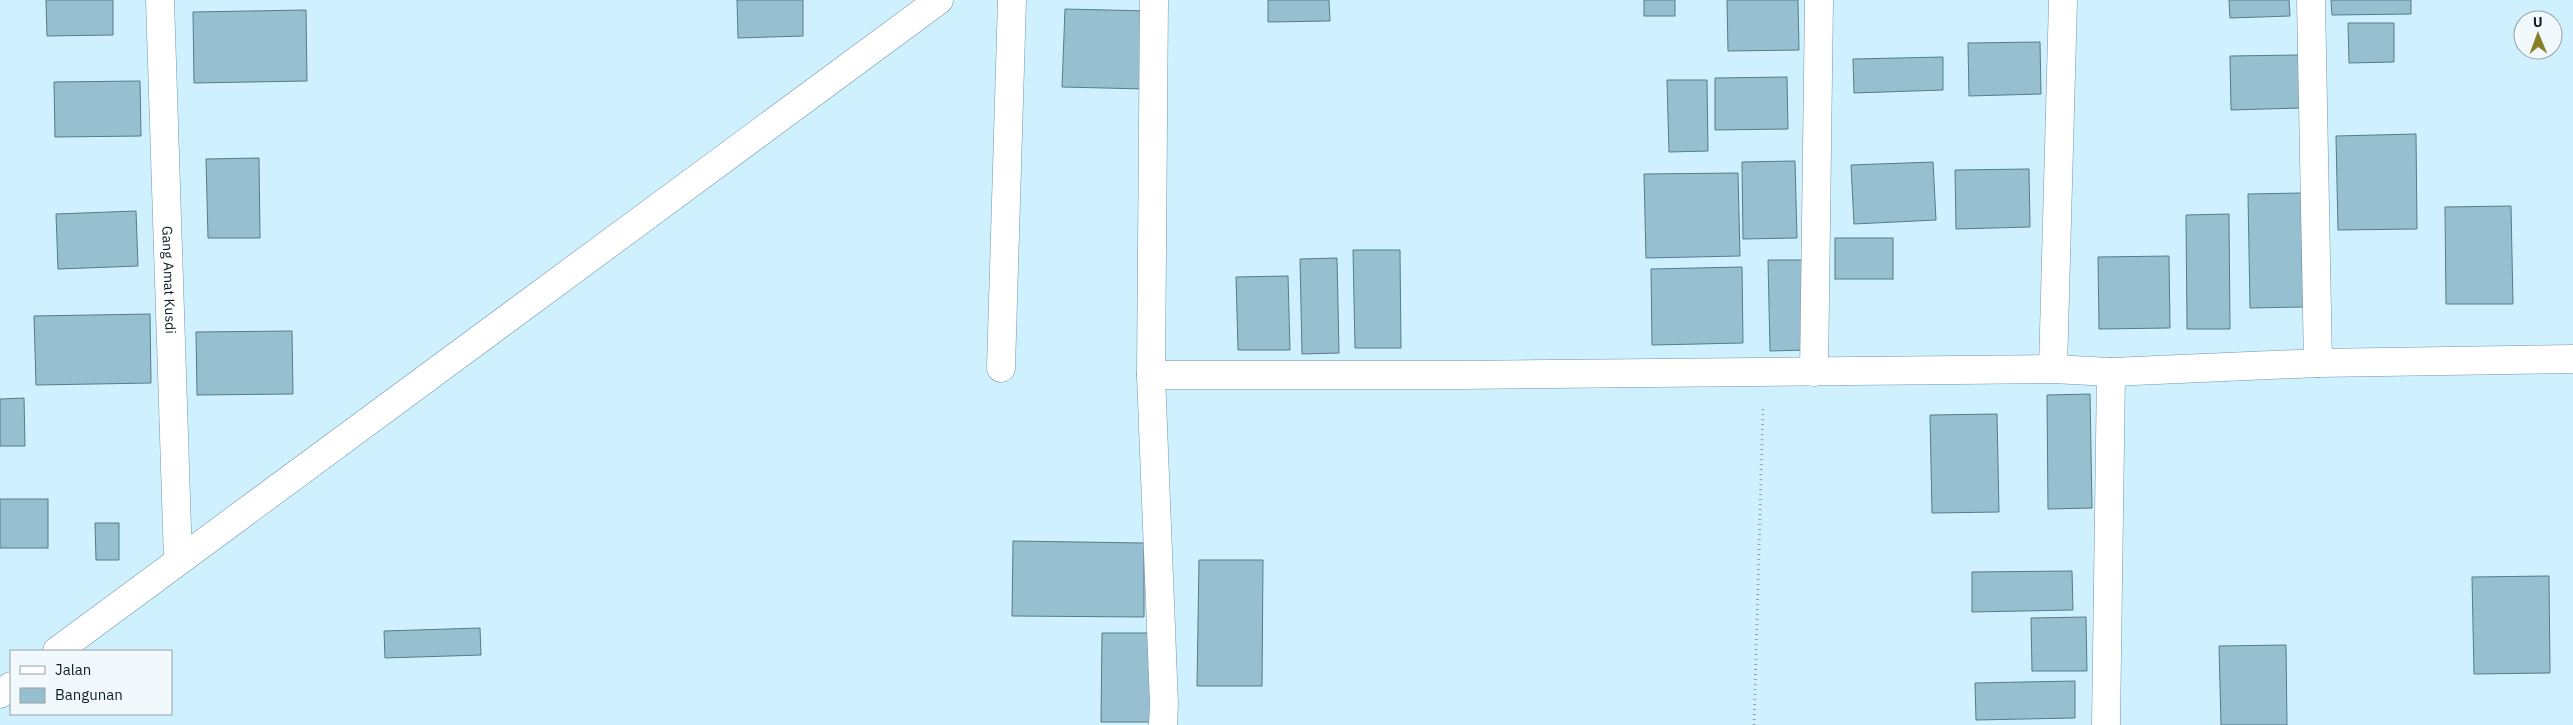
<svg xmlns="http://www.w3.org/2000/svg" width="2573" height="725" font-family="'IBM Plex Sans',sans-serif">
<rect width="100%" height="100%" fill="#cff0fe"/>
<g fill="#96bfcf" stroke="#567c8c">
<path d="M46 0H113V35L47 36Z"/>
<path d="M737 0H803V36L738 38Z"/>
<path d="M1268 0H1329L1330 21 1268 22Z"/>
<rect x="1644" y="0" width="31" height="16"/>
<path d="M1727 0H1798L1799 50 1728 51Z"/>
<path d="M2229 0H2289L2290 16 2230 18Z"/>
<path d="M2331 0H2411V14L2332 15Z"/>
<path d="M1065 9 1149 11 1146 89 1062 87Z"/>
<path d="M306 10 307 81 194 83 193 12Z"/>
<path d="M2348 23H2394V62L2349 63Z"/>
<path d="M2040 42 2041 94 1969 96 1968 43Z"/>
<path d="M2299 55 2300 108 2231 110 2230 56Z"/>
<path d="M1943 57V90L1854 93 1853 59Z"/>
<path d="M1787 77 1788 129 1715 130V78Z"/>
<path d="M1667 80H1707L1708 151 1669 152Z"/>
<path d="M140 81 141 136 55 137 54 82Z"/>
<path d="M2416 134 2417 229 2338 230 2336 136Z"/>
<path d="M259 158 260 238H208L206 159Z"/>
<path d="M1795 161 1797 238 1743 239 1742 162Z"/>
<path d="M1933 162 1936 220 1854 224 1851 165Z"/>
<path d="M2029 169 2030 227 1956 229 1955 170Z"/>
<path d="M1738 173 1740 256 1646 258 1644 174Z"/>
<path d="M2301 193 2303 307 2250 308 2248 194Z"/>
<path d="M2511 206 2513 304H2446L2445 207Z"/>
<path d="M136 211 138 266 58 269 56 214Z"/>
<path d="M2229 214 2230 329H2187L2186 215Z"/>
<rect x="1835" y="238" width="58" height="41"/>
<path d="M1353 250H1400L1401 348H1355Z"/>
<path d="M2169 256 2170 328 2099 329 2098 257Z"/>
<path d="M1337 258 1339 353 1302 354 1300 259Z"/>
<path d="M1768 260H1806L1807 350 1770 351Z"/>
<path d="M1742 267 1743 343 1652 345 1651 269Z"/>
<path d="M1288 276 1290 350H1238L1236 277Z"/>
<path d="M150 314 151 383 36 385 34 316Z"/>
<path d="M292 331 293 394 197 395 196 332Z"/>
<path d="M2090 394 2092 508 2048 509 2047 395Z"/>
<path d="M24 398 25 446H0V399Z"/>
<path d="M1997 414 1999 512 1932 513 1930 415Z"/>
<rect x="0" y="499" width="48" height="49"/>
<path d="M95 523H119V560H96Z"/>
<path d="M1013 541 1144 543V617L1012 616Z"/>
<path d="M1199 560H1263L1262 686H1197Z"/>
<path d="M2072 571 2073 610 1972 612V572Z"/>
<path d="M2549 576 2550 673 2474 674 2472 577Z"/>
<path d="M2086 617 2087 671H2032L2031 618Z"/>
<path d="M480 628 481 655 385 658 384 631Z"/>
<path d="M1102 633H1156L1155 722H1101Z"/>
<path d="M2286 645 2287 725H2221L2219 646Z"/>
<path d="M2075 681V718L1976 720 1975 683Z"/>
</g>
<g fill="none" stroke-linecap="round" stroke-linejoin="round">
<defs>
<g id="minor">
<path id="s1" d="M160 0 178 560"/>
<path d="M1154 0 1151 375 1164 704 1163 725"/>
<path d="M2311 0 2318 363"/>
<path d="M1001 368 1012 0"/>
<path d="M2053 369 2063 0"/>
<path d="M1814 372 1819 0"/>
<path d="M1151 375H1461L2053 369 2111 372 2318 363 2573 359"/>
<path d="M57 651 939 0"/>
<path d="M0 694 11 686"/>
<path d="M2106 725 2111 372"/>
</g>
</defs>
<use href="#minor" stroke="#7198a8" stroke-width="29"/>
<path stroke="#8aa5b0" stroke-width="3" stroke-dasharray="1 4" stroke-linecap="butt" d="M1754 725 1763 407"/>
<use href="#minor" stroke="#fff" stroke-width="28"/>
</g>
<g text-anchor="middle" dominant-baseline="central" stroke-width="4" stroke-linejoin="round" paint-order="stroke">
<g font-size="14" fill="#0e1e24" stroke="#f1f9fc">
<text stroke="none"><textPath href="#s1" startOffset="280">Gang Amat Kusdi</textPath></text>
</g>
</g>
<rect x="10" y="650" width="162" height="65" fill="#f1f9fc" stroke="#96a1a6"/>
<rect x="20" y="666" width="25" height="8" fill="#ffffff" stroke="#96a1a6"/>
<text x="55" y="675" font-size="15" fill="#0e1e24">Jalan</text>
<rect x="20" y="688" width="25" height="15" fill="#96bfcf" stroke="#96a1a6"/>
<text x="55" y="700" font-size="15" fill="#0e1e24">Bangunan</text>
<g transform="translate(2538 35) rotate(359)"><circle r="24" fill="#f1f9fc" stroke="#96a1a6"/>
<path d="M0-4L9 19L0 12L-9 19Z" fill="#877f26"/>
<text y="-8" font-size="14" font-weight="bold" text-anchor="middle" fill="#0e1e24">U</text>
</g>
</svg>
